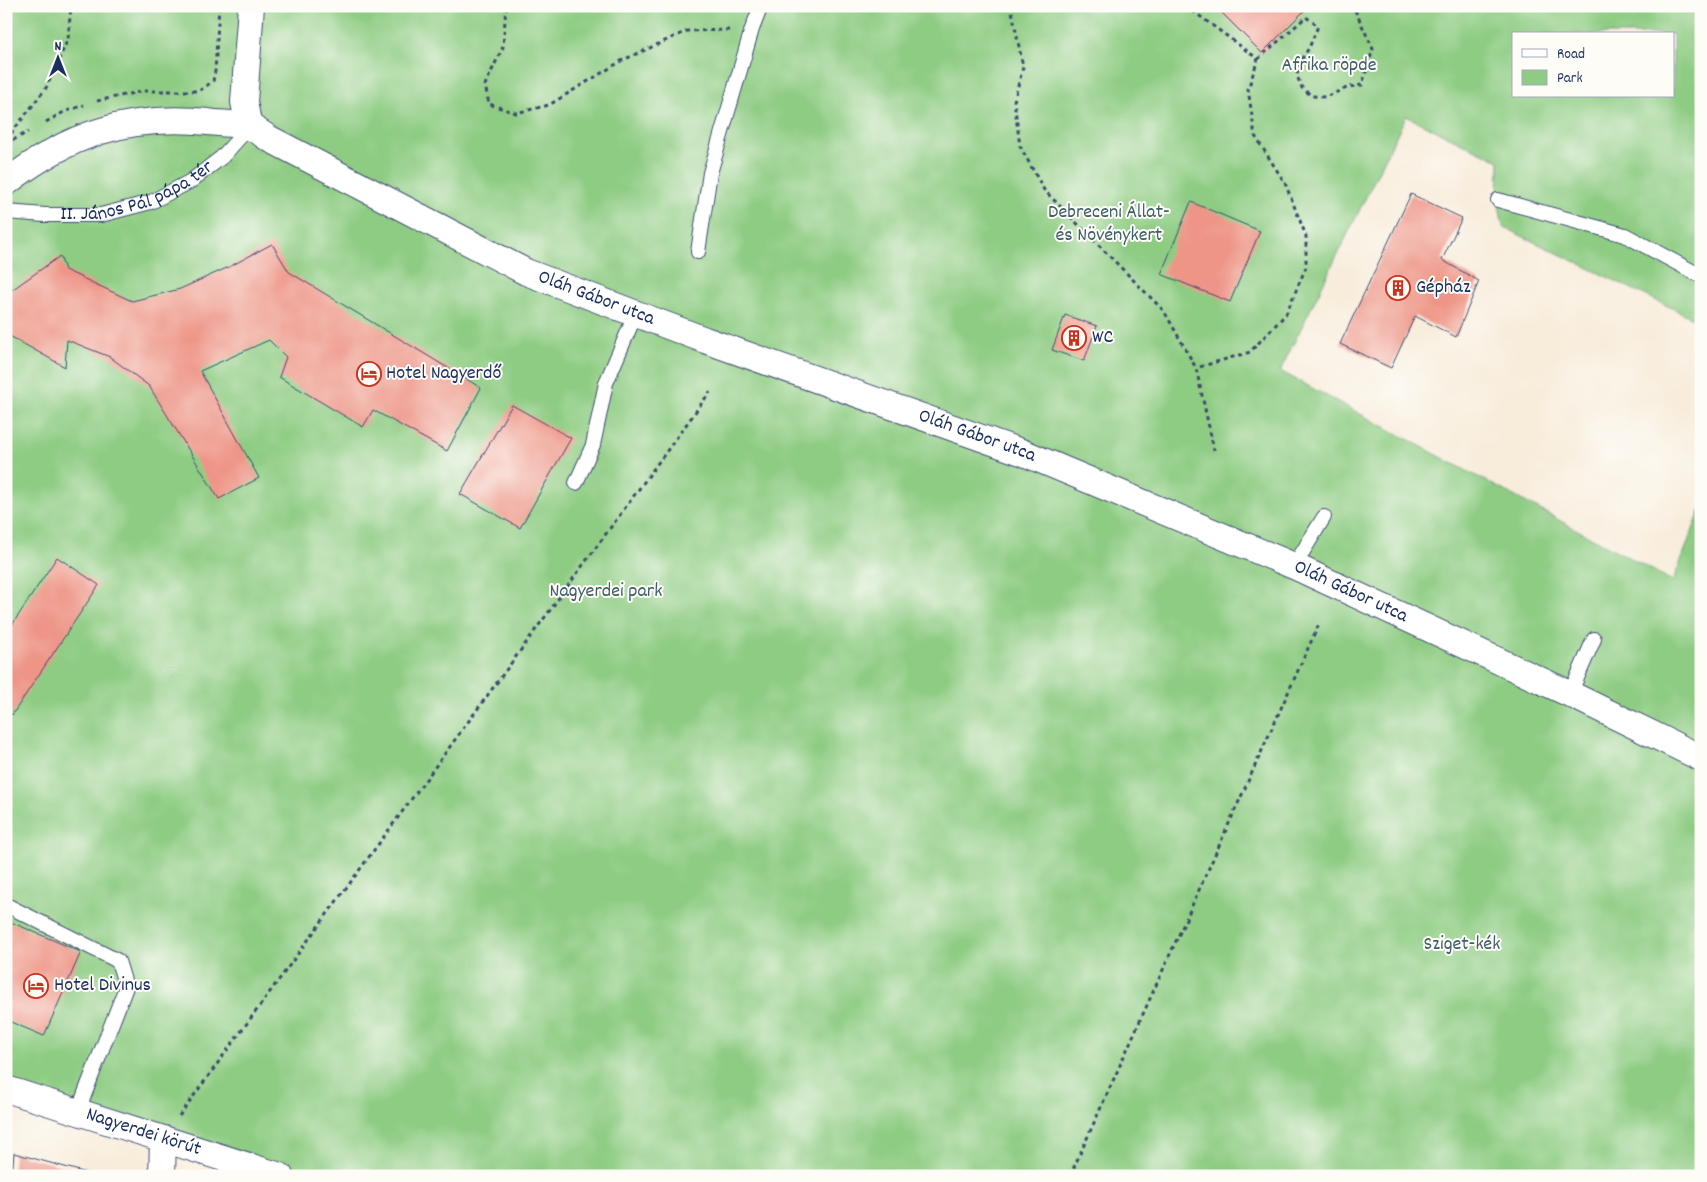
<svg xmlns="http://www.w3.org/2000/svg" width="1707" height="1182" font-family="Dekko,sans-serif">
<rect width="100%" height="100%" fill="#fdfcf7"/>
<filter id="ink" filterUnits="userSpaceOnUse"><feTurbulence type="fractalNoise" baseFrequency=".02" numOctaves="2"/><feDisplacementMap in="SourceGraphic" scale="10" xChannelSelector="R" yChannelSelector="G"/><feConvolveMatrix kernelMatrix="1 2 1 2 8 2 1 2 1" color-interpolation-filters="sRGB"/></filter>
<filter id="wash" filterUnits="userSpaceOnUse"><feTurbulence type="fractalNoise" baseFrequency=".0096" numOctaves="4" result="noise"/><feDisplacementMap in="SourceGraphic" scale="20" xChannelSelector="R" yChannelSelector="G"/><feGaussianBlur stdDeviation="1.12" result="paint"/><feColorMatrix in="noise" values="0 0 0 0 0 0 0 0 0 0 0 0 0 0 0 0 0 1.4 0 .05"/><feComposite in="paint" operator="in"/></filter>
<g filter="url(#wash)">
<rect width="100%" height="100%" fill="#f8ecda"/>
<path fill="#8ecc83" stroke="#547e70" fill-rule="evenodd" d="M6 6H1701V322L1503 227 1498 200 1499 161 1406 116 1280 371 1673 581 1701 509V1176H280L6 1089ZM1513 34H1673V96H1513Z"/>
<g id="blocks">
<g fill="#ee9587">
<path d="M1215 6H1309L1262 53Z"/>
<path d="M1411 194 1462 218 1442 260 1479 281 1456 337 1415 316 1391 368 1340 344Z"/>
<path d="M1191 202 1260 231 1230 302 1161 274Z"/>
<path d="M272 244 289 272 481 388 447 451 373 410 363 427 279 377 286 357 269 340 200 371 259 478 219 499 149 386 110 357 67 340 65 367 6 334V294L60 256 65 270 132 301 180 289 229 267Z"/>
<path d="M1065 315 1097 326 1084 361 1052 350Z"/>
<path d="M512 405 571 438 520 528 460 494Z"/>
<path d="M57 557 99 585 12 715 6 710V634Z"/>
<path d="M6 920 81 952 44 1036 6 1020Z"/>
<path d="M14 1153 94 1175V1176H12Z"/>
</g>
</g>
</g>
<g filter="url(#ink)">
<use href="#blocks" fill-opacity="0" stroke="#3c4b71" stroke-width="1"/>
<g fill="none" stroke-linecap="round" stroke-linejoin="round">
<defs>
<g id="lane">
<path d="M1498 200 1625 235 1701 276"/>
<path id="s1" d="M6 212 45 215H101L151 202 191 181 222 157 249 127"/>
<path d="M698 252 710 173 752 29 761 6"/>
<path d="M576 483 593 445 606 383 636 313"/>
<path d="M1294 566 1324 517"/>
<path d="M1570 694 1594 639"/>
<path d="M6 905 118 961 126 987 78 1111"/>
</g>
<g id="street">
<path d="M249 127 244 102 251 6"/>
<path id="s2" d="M6 183C68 134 129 114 208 122 220 124 240 123 250 127 257 130 263 135 270 139L526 272 705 340 1024 453 1294 566 1570 694 1701 758"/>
<path id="s3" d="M6 1089 280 1176"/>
<path d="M162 1176 163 1139"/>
</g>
</defs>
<use href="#lane" stroke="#3c4b71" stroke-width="16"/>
<use href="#street" stroke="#3c4b71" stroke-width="28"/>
<g stroke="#3c4b71" stroke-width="3" stroke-dasharray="4 4" stroke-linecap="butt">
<path d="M506 6 503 47 485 85 489 104 516 113 549 105 623 60 687 31 731 30"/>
<path d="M1009 6H1011L1023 67 1014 101 1020 146 1044 190 1164 311 1196 368 1214 450"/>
<path d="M1186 6 1258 59 1248 89 1255 136 1285 183 1306 236V267L1286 314 1250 352 1196 368"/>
<path d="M1258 59 1306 17 1318 26 1309 48 1299 63 1297 76 1302 88 1312 96 1325 97 1349 87 1362 85 1373 49 1353 6"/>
<path d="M97 101 143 91H199L213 81 215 71 219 6"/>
<path d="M46 122 64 112 84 105"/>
<path d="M6 140 46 88 68 39 71 6"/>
<path d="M6 144 28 132"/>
<path d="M179 1116 710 392"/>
<path d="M1070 1176 1319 624"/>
</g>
<use href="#lane" stroke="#fff" stroke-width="14"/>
<use href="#street" stroke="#fff" stroke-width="26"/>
</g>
</g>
<defs>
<symbol id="building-ring" viewBox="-11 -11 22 22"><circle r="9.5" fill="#fdfcf7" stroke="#c8321e" stroke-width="1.5"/><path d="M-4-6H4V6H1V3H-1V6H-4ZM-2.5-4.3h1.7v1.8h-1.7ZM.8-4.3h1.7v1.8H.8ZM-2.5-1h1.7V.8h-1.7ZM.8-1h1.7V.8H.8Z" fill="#c8321e"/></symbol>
<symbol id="hotel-ring" viewBox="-11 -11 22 22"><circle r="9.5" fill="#fdfcf7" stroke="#c8321e" stroke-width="1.5"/><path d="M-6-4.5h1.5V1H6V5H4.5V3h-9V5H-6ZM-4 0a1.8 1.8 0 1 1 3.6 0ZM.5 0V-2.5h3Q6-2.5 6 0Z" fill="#c8321e"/></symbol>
</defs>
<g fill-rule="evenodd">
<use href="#building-ring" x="1384" y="274" width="28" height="28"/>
<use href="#building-ring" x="1060" y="324" width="28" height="28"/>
<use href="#hotel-ring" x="355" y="360" width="28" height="28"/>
<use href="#hotel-ring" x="22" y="972" width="28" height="28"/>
</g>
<g text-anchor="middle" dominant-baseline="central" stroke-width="4" stroke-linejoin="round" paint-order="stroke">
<g font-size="20" fill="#3e5e69" stroke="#fdfcf7">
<text x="1329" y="66">Afrika röpde</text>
<text x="1109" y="213">Debreceni Állat-<tspan x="1109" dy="23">és Növénykert</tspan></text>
<text x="606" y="592">Nagyerdei park</text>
<text x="1462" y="945">Sziget-kék</text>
</g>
<g font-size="20" fill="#1b2f5e" stroke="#fdfcf7">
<text stroke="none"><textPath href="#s1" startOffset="136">II. János Pál pápa tér</textPath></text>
<text stroke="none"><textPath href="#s2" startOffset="646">Oláh Gábor utca</textPath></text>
<text stroke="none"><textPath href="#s2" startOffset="1051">Oláh Gábor utca</textPath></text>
<text stroke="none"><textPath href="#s2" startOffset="1456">Oláh Gábor utca</textPath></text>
<text stroke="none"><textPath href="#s3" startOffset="144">Nagyerdei körút</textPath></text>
</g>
<g font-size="20" fill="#1b2f5e" stroke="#fdfcf7" text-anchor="start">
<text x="1416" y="288">Gépház</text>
<text x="1092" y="338">WC</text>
<text x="386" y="374">Hotel Nagyerdő</text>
<text x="54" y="986">Hotel Divinus</text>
</g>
</g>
<rect width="1707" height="1182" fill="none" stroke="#fdfcf7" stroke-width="25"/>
<rect x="1512" y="32" width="162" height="65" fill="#fdfcf7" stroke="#a3aaba"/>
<rect x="1522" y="49" width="25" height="8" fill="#ffffff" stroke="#a3aaba"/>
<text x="1557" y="58" font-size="15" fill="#1b2f5e">Road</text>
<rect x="1522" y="70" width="25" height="15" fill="#8ecc83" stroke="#a3aaba"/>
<text x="1557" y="82" font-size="15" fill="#1b2f5e">Park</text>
<g transform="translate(58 58)" stroke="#fdfcf7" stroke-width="4" paint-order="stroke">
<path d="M0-4L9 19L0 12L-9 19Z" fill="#1b2f5e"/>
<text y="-8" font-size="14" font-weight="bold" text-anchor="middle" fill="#1b2f5e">N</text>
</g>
</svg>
